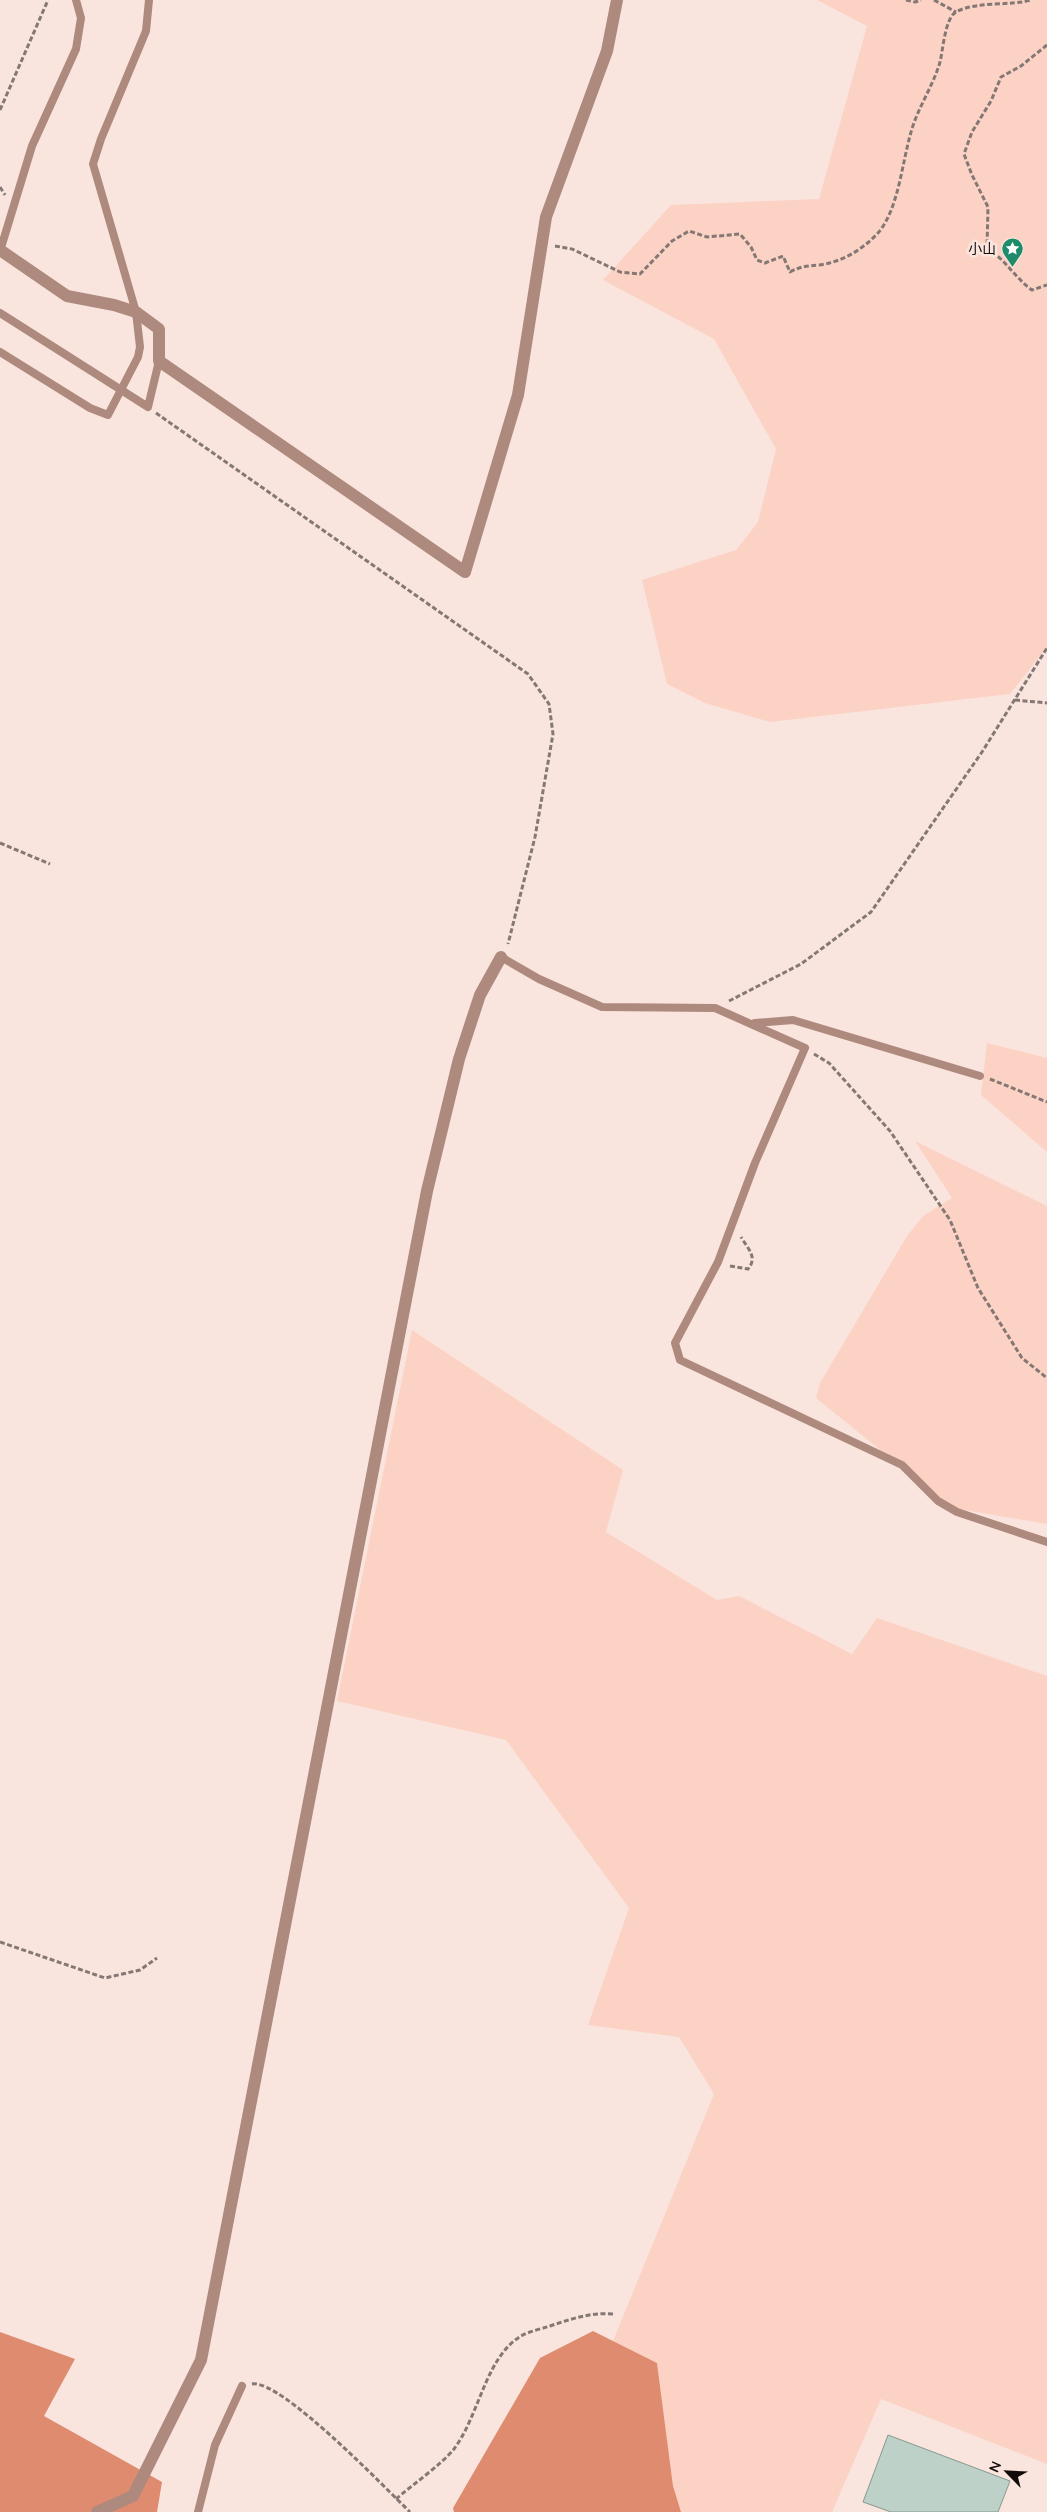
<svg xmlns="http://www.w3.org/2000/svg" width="1047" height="2512" font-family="Quicksand,'Noto Sans SC',sans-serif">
<rect width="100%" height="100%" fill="#f9e5de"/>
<g fill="#fcd2c4">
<path d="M817 0H1047V647L1010 694 770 722 705 703 667 684 642 580 736 550 758 522 776 449 714 339 603 280 671 205 819 199 867 26Z"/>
<path d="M987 1043 1047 1058V1152L981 1095Z"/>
<path d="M915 1141 1047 1206V1524L952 1508 816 1398 820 1383 907 1236 923 1216 952 1198Z"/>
<path d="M412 1330 623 1470 606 1532 717 1600 739 1596 852 1654 877 1618 1047 1676V2464L881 2399 832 2512H681L673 2486 657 2363 613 2341 714 2094 679 2037 588 2025 629 1908 506 1740 337 1701Z"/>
</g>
<g fill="#df8b70">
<path d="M593 2331 657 2363 673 2486 681 2512H454L453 2508 540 2358Z"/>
<path d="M0 2332 75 2359 44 2416 162 2482 157 2512H0Z"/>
</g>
<path fill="#bed1c9" stroke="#869990" d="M888 2435 1010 2481 998 2512H891L863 2502Z"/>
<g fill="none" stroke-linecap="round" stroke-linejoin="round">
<g stroke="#857874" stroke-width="3" stroke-dasharray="5 2.5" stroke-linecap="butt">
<path d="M906 0 915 2 921 0"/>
<path d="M934 0 956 12"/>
<path d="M1047 45 1021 66 1001 77 991 101 972 132 964 154 972 175 988 207 987 248C1006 260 1015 278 1032 290L1047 285"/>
<path d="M0 110 48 0"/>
<path d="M0 187 5 195"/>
<path d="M555 246 572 249 620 272 640 274 672 241 689 231 707 237 740 234 751 247 757 260 765 263 783 256 790 272C801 266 807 266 819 265 842 262 862 250 878 233 898 210 902 164 910 136 916 110 933 87 940 62 943 50 945 18 956 12 975 1 1013 6 1031 0"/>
<path d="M156 413 528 674 549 704 553 734 535 837 508 944"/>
<path d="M1015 700 1047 703"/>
<path d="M0 843 50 864"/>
<path d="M729 1001 801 964 871 912 982 752 1047 648"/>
<path d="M814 1054 829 1063 890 1131 950 1220 978 1288 1022 1358 1047 1378"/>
<path d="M990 1079 1047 1102"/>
<path d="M730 1266 748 1269C758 1257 748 1249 741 1237"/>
<path d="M0 1942 105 1978 140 1970 157 1958"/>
<path d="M252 2384C281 2379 386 2489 410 2512"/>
<path d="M396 2499C412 2485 441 2465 454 2449 480 2414 485 2358 521 2336 530 2331 541 2329 550 2326 571 2319 591 2312 613 2314"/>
</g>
<g stroke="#ae897d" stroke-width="8">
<path d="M0 251 32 146 76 49 81 18 76 0"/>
<path d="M0 313 148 407 159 361"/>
<path d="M0 352 90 408 108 415 138 357 140 347 136 312 93 164 101 139 146 31 149 0"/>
<path d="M501 957 539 979 602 1007 715 1008 805 1048 755 1163 718 1262 675 1343 680 1360 902 1465 938 1501 957 1512 1047 1542"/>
<path d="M755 1023 793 1020 980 1076"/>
<path d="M198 2512 215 2445 242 2386"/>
</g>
<g stroke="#ae897d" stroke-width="12">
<path d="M0 250 67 296 114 305 136 312 159 329V361L465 572 518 395 546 217 607 51 617 0"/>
<path d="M97 2512 133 2496 201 2360 427 1191 459 1059 480 995 501 957"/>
</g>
</g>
<defs>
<symbol id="sight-pin" viewBox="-11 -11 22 30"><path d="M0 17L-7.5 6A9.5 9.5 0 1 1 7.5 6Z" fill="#1e8b6a" stroke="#f9e5de"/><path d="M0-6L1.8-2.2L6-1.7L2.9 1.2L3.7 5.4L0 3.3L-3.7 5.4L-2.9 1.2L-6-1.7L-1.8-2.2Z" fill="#fff"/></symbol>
</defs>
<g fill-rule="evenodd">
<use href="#sight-pin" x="1000" y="236" width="25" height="34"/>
</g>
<g text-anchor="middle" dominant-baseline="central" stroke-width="5" stroke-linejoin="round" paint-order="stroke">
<g font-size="14" fill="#100a08" stroke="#f9e5de" text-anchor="end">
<text x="996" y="249">小山</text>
</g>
</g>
<g transform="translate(1007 2472) rotate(294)" stroke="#f9e5de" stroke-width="4" paint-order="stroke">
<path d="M0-4L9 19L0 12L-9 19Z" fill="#100a08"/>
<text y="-8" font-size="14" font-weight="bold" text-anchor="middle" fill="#100a08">N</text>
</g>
</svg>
